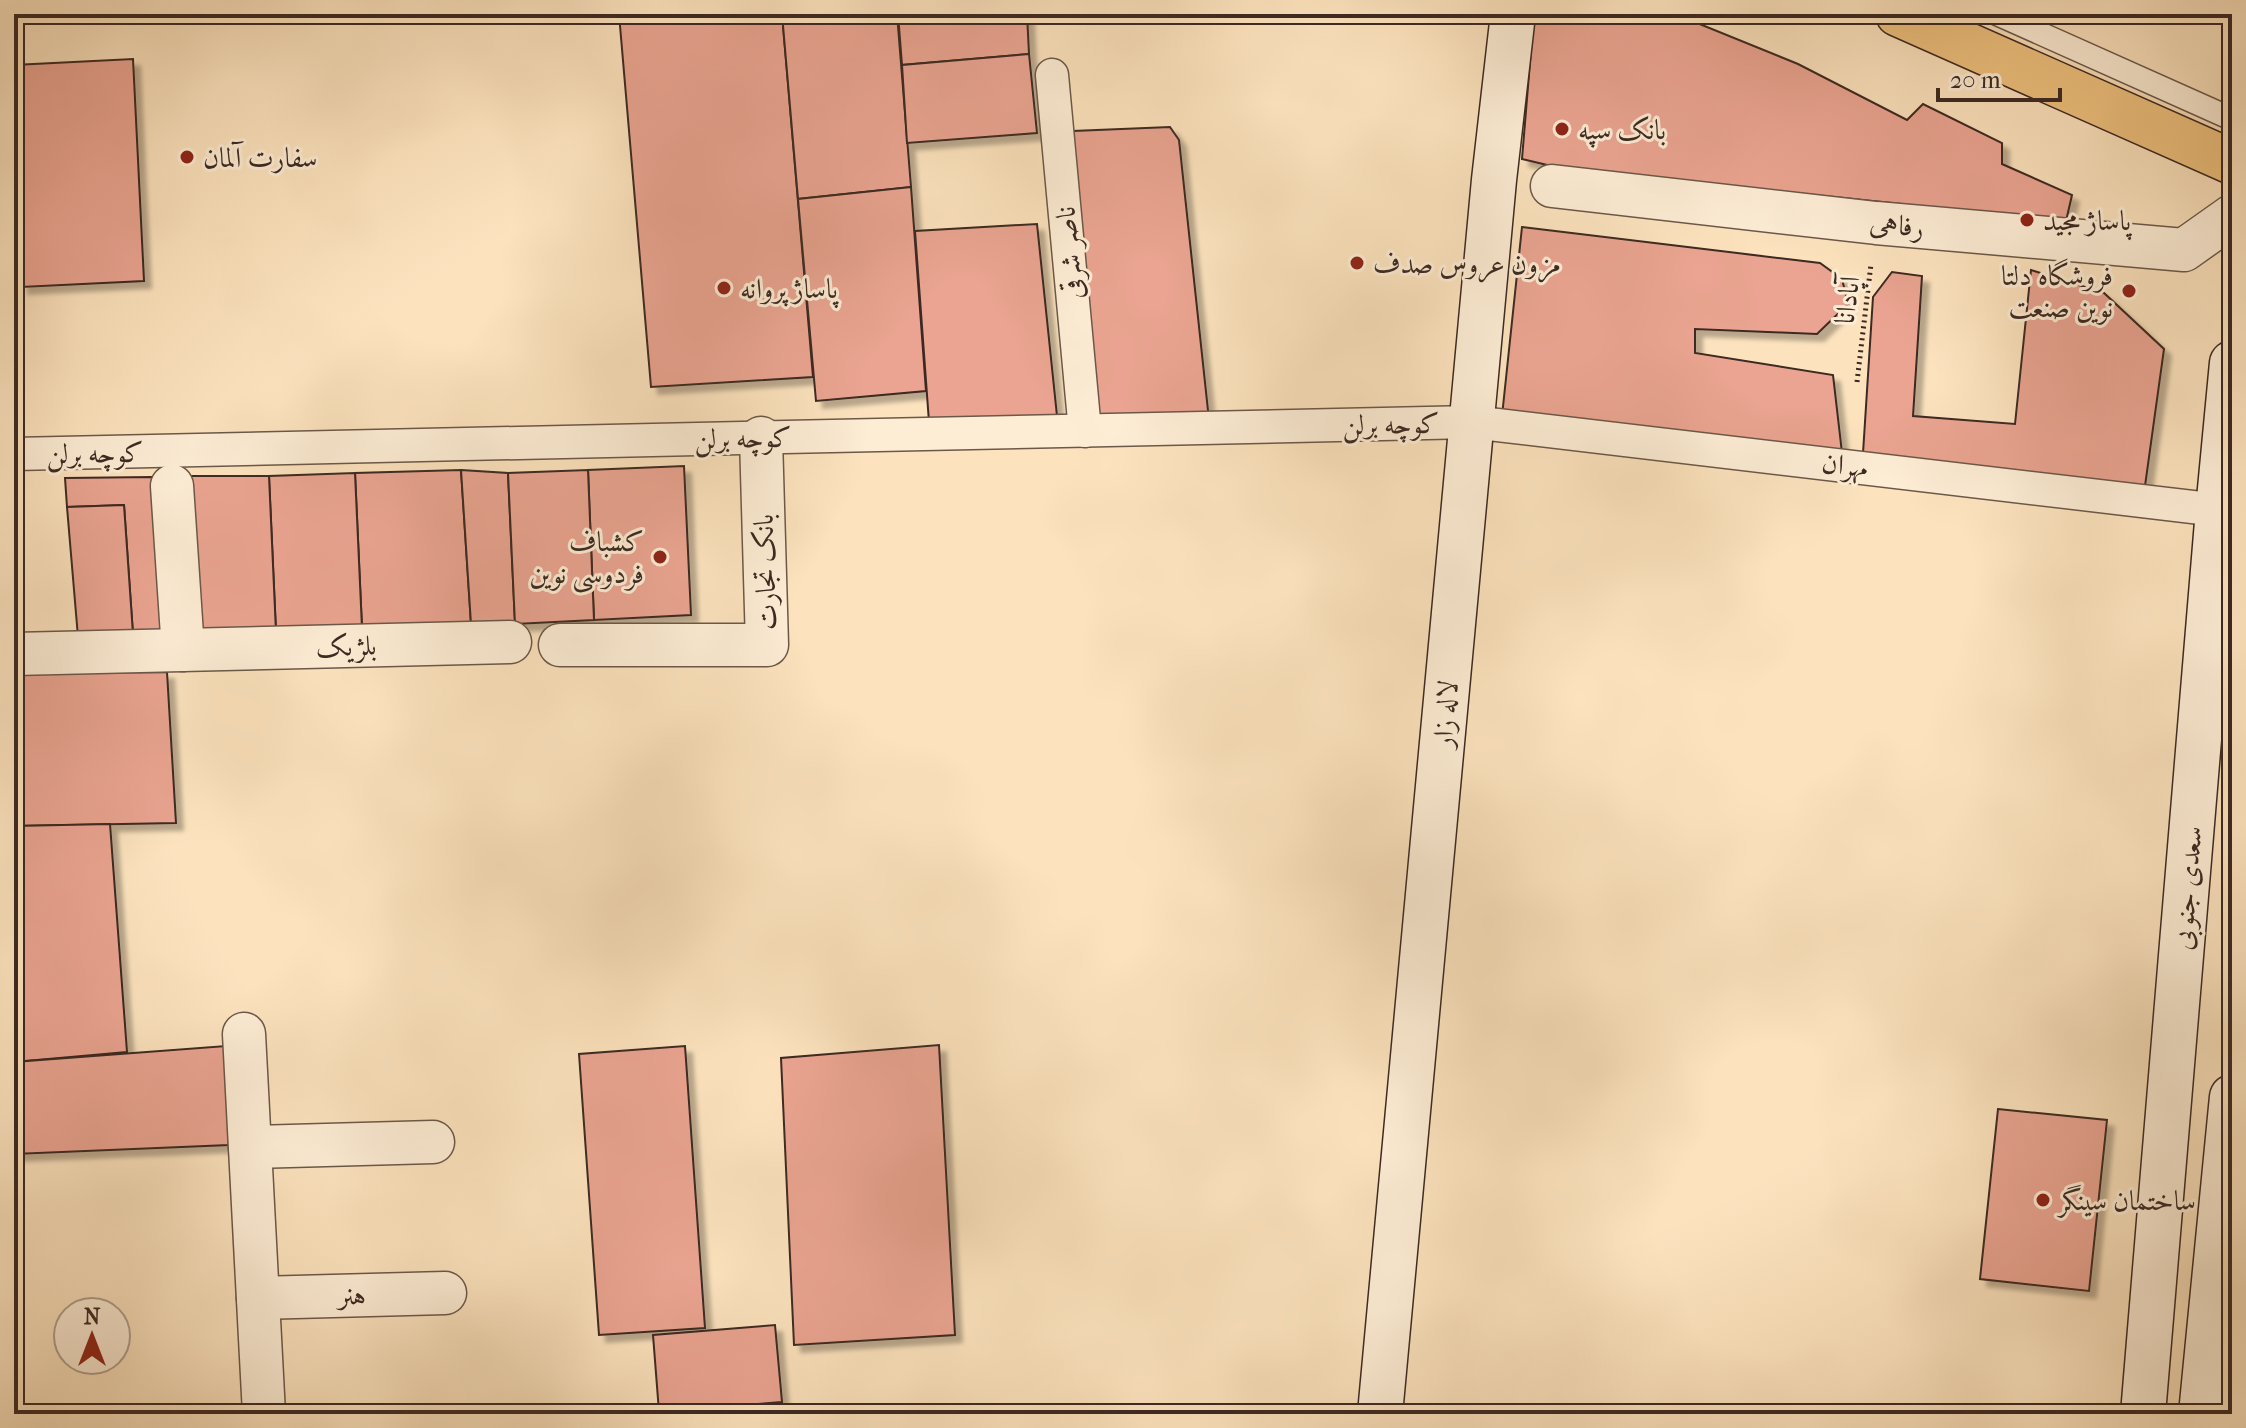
<svg xmlns="http://www.w3.org/2000/svg" width="2246" height="1428" font-family="'IM FELL French Canon',Amiri,serif">
<defs>
<filter id="shadow"><feDropShadow dx="7" dy="7" stdDeviation="2" flood-color="#0004"/></filter>
</defs>
<rect width="100%" height="100%" fill="#fce3be"/>
<filter id="stains"><feTurbulence type="fractalNoise" baseFrequency=".0025" numOctaves="4"/><feColorMatrix values="0 0 0 0 .2 0 0 0 0 .09 0 0 0 0 .02 0 0 0 .5 -.17"/></filter>
<radialGradient id="worn" r=".72"><stop offset=".6" stop-color="#630" stop-opacity="0"/><stop offset="1" stop-color="#630" stop-opacity=".3"/></radialGradient>
<g fill="#eaa491" stroke="#3c2922" stroke-width="2" filter="url(#shadow)">
<path d="M619 14H782L813 377 651 387Z"/>
<path d="M782 14H897L911 187 798 199Z"/>
<path d="M898 14H1027L1029 54 902 65Z"/>
<path d="M1534 14H1675L1798 64 1907 120 1923 104 2002 143V164L2072 195 2066 221 1564 169 1522 159Z"/>
<path d="M1029 54 1037 133 907 143 902 65Z"/>
<path d="M133 59 144 281 21 287 14 146V65Z"/>
<path d="M1170 127 1179 140 1209 420 1094 423 1073 131Z"/>
<path d="M911 187 926 391 816 401 798 199Z"/>
<path d="M1037 224 1057 416 929 422 915 231Z"/>
<path d="M1522 227 1820 263 1842 279 1848 304 1817 334 1695 329V353L1833 375 1842 453 1502 416Z"/>
<path d="M2031 270 2104 293 2164 349 2145 486 1863 453 1873 297 1892 272 1922 276 1913 416 2015 424Z"/>
<path d="M684 466 691 615 594 620 588 470Z"/>
<path d="M461 470 471 624 362 628 355 473Z"/>
<path d="M461 470 508 473 515 624H471Z"/>
<path d="M588 470 594 620 515 624 508 473Z"/>
<path d="M355 473 362 628 276 632 269 476Z"/>
<path d="M185 476H269L276 632 197 634Z"/>
<path d="M152 477 161 633 133 634 124 505 67 507 65 478Z"/>
<path d="M124 505 133 634 78 637 67 507Z"/>
<path d="M167 672 176 823 14 826V673Z"/>
<path d="M110 824 127 1052 14 1062V826Z"/>
<path d="M939 1045 955 1335 794 1345 781 1058Z"/>
<path d="M226 1046 229 1145 14 1154V1062Z"/>
<path d="M685 1046 705 1328 599 1335 579 1054Z"/>
<path d="M1998 1109 2107 1120 2089 1291 1980 1279Z"/>
<path d="M775 1325 782 1402 659 1412 653 1335Z"/>
</g>
<g fill="none" stroke-linecap="round" stroke-linejoin="round">
<defs>
<path id="service" d="M1997 14 2232 119"/>
<g id="pedestrian">
<path d="M1052 75 1085 431"/>
<path d="M14 454 1472 422 2218 510"/>
</g>
<g id="minor">
<path d="M1552 186 1876 223 2184 250 2232 216"/>
<path d="M172 486 183 650"/>
<path d="M560 645H767L761 438"/>
<path d="M14 654 510 642"/>
<path d="M244 1034 264 1414"/>
<path d="M250 1147 433 1142"/>
<path d="M258 1298 445 1293"/>
</g>
<g id="secondary">
<path d="M1380 1414 1494 180 1513 14"/>
<path d="M2143 1414 2218 510 2232 363"/>
<path d="M2201 1414 2232 1097"/>
</g>
<path id="primary" d="M1898 14 2232 162"/>
</defs>
<use href="#service" stroke="#6c5849" stroke-width="25"/>
<use href="#pedestrian" stroke="#6c5849" stroke-width="35"/>
<use href="#minor" stroke="#6c5849" stroke-width="45"/>
<use href="#secondary" stroke="#3c2922" stroke-width="47"/>
<use href="#primary" stroke="#3c2922" stroke-width="47"/>
<path stroke="#3c2922" stroke-width="5" stroke-dasharray="2 4" stroke-linecap="butt" d="M1857 382 1871 264"/>
<use href="#service" stroke="#fdedd5" stroke-width="22"/>
<use href="#pedestrian" stroke="#fdedd5" stroke-width="32"/>
<use href="#minor" stroke="#fdedd5" stroke-width="42"/>
<use href="#secondary" stroke="#fdedd5" stroke-width="44"/>
<use href="#primary" stroke="#eec27f" stroke-width="44"/>
</g>
<g fill="#8f2418" stroke="#fdedd5" stroke-width="3">
<circle cx="1562" cy="129" r="8"/>
<circle cx="187" cy="157" r="8"/>
<circle cx="2027" cy="220" r="8"/>
<circle cx="1357" cy="263" r="8"/>
<circle cx="724" cy="288" r="8"/>
<circle cx="2129" cy="291" r="8"/>
<circle cx="660" cy="557" r="8"/>
<circle cx="2043" cy="1200" r="8"/>
</g>
<g text-anchor="middle" dominant-baseline="central" stroke-width="6" stroke-linejoin="round" paint-order="stroke">
<g font-size="28" fill="#3c2922" stroke="#fdedd5" text-anchor="start">
<text x="1578" y="129">بانک سپه</text>
<text x="203" y="157">سفارت آلمان</text>
<text x="2043" y="220">پاساژ مجید</text>
<text x="1373" y="263">مزون عروس صدف</text>
<text x="2113" y="275" text-anchor="end">فروشگاه دلتا<tspan x="2113" dy="32">نوین صنعت</tspan></text>
<text x="740" y="288">پاساژ پروانه</text>
<text x="644" y="541" text-anchor="end">کشباف<tspan x="644" dy="32">فردوسی نوین</tspan></text>
<text x="2059" y="1200">ساختمان سینگر</text>
</g>
<g font-size="28" fill="#3c2922" stroke="#fdedd5">
<text transform="translate(1897 225) rotate(6)">رفاهی</text>
<text transform="translate(1069 253) rotate(-95)">ناصر شرقی</text>
<text transform="translate(1847 300) rotate(-83)">آپادانا</text>
<text transform="translate(1391 424) rotate(-1)">کوچه برلن</text>
<text transform="translate(743 438) rotate(-1)">کوچه برلن</text>
<text transform="translate(95 453) rotate(-1)">کوچه برلن</text>
<text transform="translate(1845 465) rotate(7)">مهران</text>
<text transform="translate(765 572) rotate(-92)">بانک تجارت</text>
<text transform="translate(346 646) rotate(-2)">بلژیک</text>
<text transform="translate(1445 714) rotate(-85)">لاله زار</text>
<text transform="translate(2187 888) rotate(-85)">سعدی جنوبی</text>
<text transform="translate(352 1295) rotate(-1)">هنر</text>
</g>
</g>
<rect width="2246" height="1428" fill="none" stroke="#fce3be" stroke-width="48"/>
<rect x="16" y="16" width="2214" height="1396" fill="none" stroke="#3c2922" stroke-width="4"/>
<rect x="24" y="24" width="2198" height="1380" fill="none" stroke="#3c2922" stroke-width="2"/>
<g transform="translate(92 1336)"><circle r="38" fill="#fdedd5" stroke="#b09f8d" stroke-width="2"/>
<path d="M0-6L14 30L0 20L-14 30Z" fill="#8f2418"/>
<text y="-12" font-size="22" font-weight="bold" text-anchor="middle" fill="#3c2922">N</text>
</g>
<path d="M1938 88v12h122v-12" fill="none" stroke="#3c2922" stroke-width="4"/>
<text x="1950" y="88" font-size="24" fill="#3c2922" stroke="#fdedd5" stroke-width="6" paint-order="stroke">20 m</text>
<rect width="100%" height="100%" filter="url(#stains)"/>
<rect width="100%" height="100%" fill="url(#worn)"/>
</svg>
